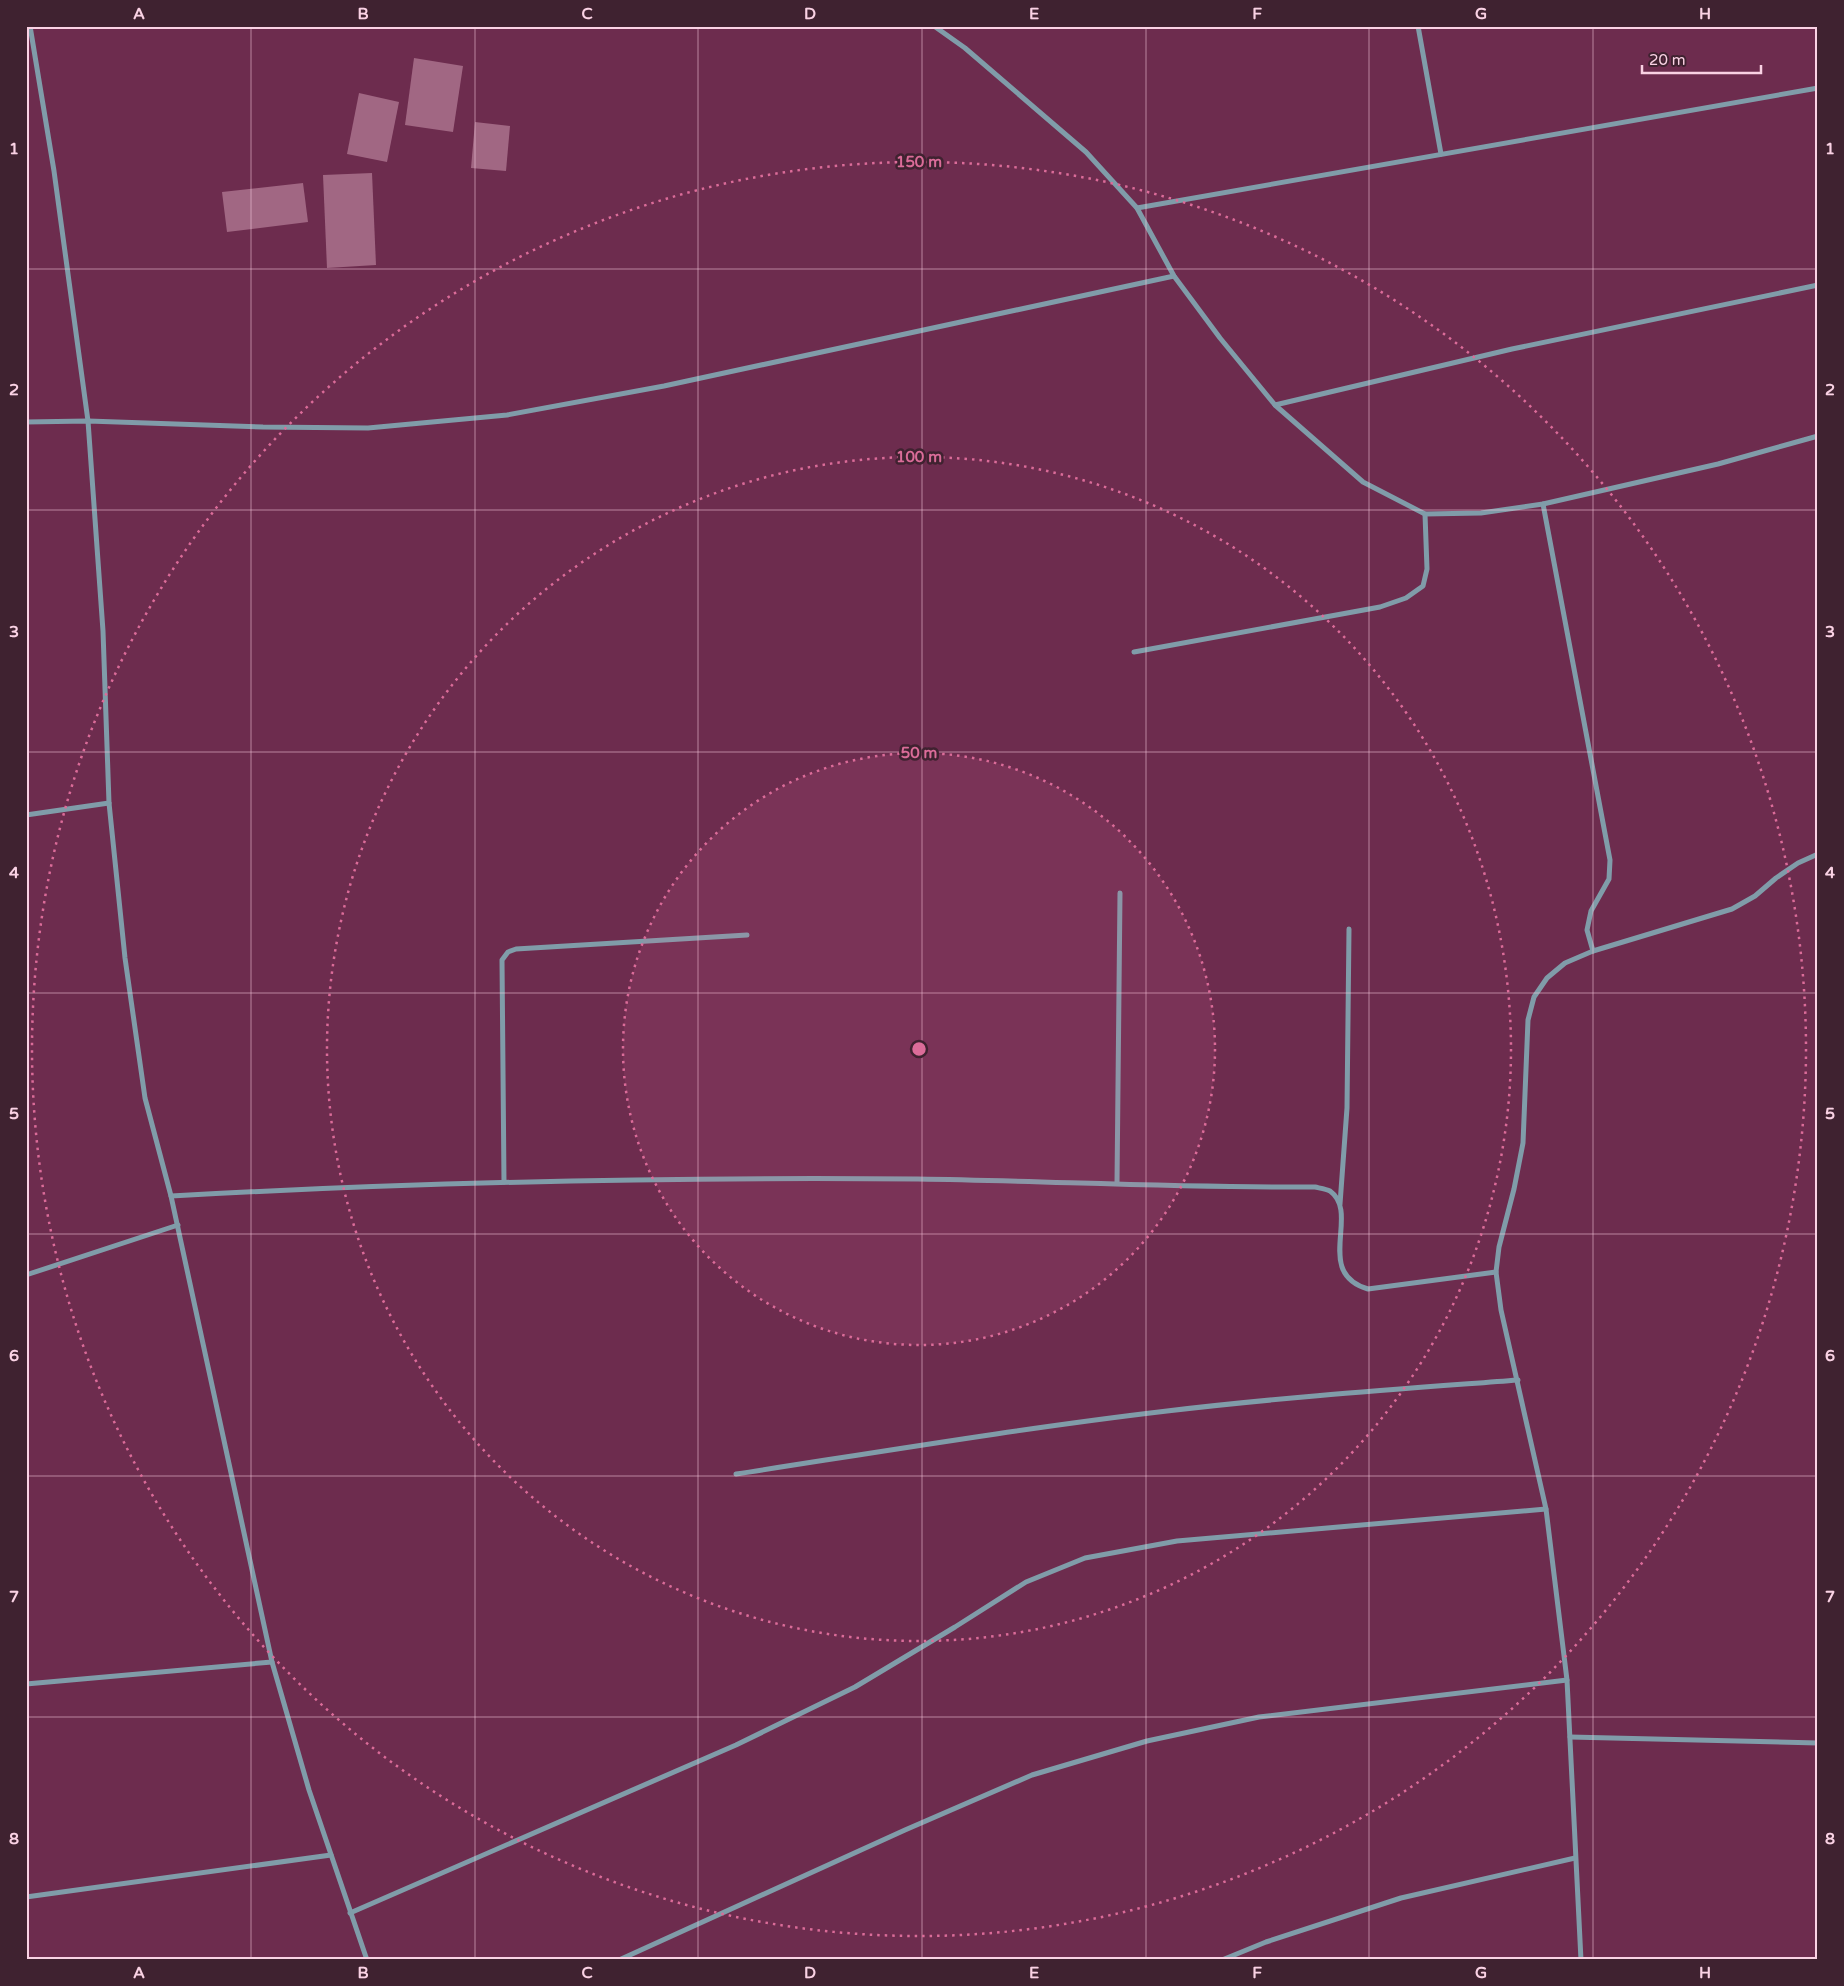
<svg xmlns="http://www.w3.org/2000/svg" width="1844" height="1986" font-family="'Varela Round',sans-serif">
<rect width="100%" height="100%" fill="#6d2c4e"/>
<g fill="#a16783">
<path d="M414 58 463 66 453 132 405 125Z"/>
<path d="M359 93 399 102 387 162 347 154Z"/>
<path d="M475 122 510 126 506 171 471 168Z"/>
<path d="M372 173 376 265 327 268 323 175Z"/>
<path d="M303 183 308 222 227 232 222 192Z"/>
</g>
<g fill="none" stroke-linecap="round" stroke-linejoin="round">
<g stroke="#809ca9" stroke-width="5">
<path d="M30 26 54 171 88 421 103 631 109 803 125 958 145 1098 171 1196 272 1662 309 1790 367 1960"/>
<path d="M934 26 965 48 1086 152 1137 208 1174 276 1220 338 1275 405 1363 482 1425 514 1481 513 1543 504 1718 464 1818 436"/>
<path d="M1418 26 1441 154"/>
<path d="M1137 208 1818 88"/>
<path d="M1275 405 1512 349 1818 285"/>
<path d="M26 422 88 421 263 427 368 428 507 415 664 386 1174 276"/>
<path d="M1543 504 1610 860 1609 879 1591 911 1587 930 1593 951"/>
<path d="M1134 652 1380 607 1406 598 1423 586 1427 569 1425 514"/>
<path d="M26 815 109 803"/>
<path d="M504 1182 502 960 508 952 516 949 747 935"/>
<path d="M1117 1183 1120 893"/>
<path d="M171 1196C420 1182 669 1177 918 1179 1050 1181 1183 1188 1315 1187 1319 1188 1326 1189 1330 1191 1361 1213 1313 1273 1368 1289L1496 1272"/>
<path d="M1340 1204 1347 1108 1349 929"/>
<path d="M26 1275 178 1225"/>
<path d="M736 1474C879 1452 1023 1428 1167 1411 1284 1397 1401 1389 1518 1380"/>
<path d="M26 1684 272 1662"/>
<path d="M1570 1737 1818 1743"/>
<path d="M26 1897 331 1855"/>
<path d="M350 1913 736 1745 855 1687 955 1627 1026 1582 1085 1558 1177 1541 1546 1509"/>
<path d="M619 1960 905 1830 1032 1775 1147 1741 1259 1717 1567 1680"/>
<path d="M1222 1960 1266 1942 1401 1898 1575 1858"/>
<path d="M1581 1960 1567 1680 1546 1509 1501 1310 1496 1272 1499 1247 1514 1189 1523 1143 1528 1020 1534 997 1547 978 1565 963 1593 951 1732 909 1755 896 1776 878 1798 863 1818 854"/>
</g>
</g>
<path fill="none" stroke="#fad2e4" stroke-width="1" stroke-opacity="0.55" d="M251 26V1960M475 26V1960M698 26V1960M922 26V1960M1146 26V1960M1369 26V1960M1593 26V1960M26 269H1818M26 510H1818M26 752H1818M26 993H1818M26 1234H1818M26 1476H1818M26 1717H1818"/>
<circle cx="919" cy="1049" r="296" fill="#db6c99" fill-opacity=".12"/>
<g fill="none" stroke="#db6c99" stroke-width="2.5" stroke-dasharray="2.5 5">
<circle cx="919" cy="1049" r="296"/>
<circle cx="919" cy="1049" r="592"/>
<circle cx="919" cy="1049" r="887"/>
</g>
<circle cx="919" cy="1049" r="8" fill="#db6c99" stroke="#3f2230" stroke-width="2.5"/>
<g font-size="15" text-anchor="middle" font-weight="bold" fill="#db6c99" stroke="#3f2230" stroke-width="5" stroke-linejoin="round" paint-order="stroke">
<text x="919" y="167">150 m</text>
<text x="919" y="462">100 m</text>
<text x="919" y="758">50 m</text>
</g>
<rect width="1844" height="1986" fill="none" stroke="#3f2230" stroke-width="55"/>
<path d="M1642 65v8h119v-8" fill="none" stroke="#fad2e4" stroke-width="2.5"/>
<text x="1649" y="65" font-size="15" fill="#fad2e4" stroke="#3f2230" stroke-width="4" paint-order="stroke">20 m</text>
<rect x="28" y="28" width="1788" height="1930" fill="none" stroke="#fad2e4" stroke-width="2"/>
<g font-size="16" text-anchor="middle" font-weight="bold" fill="#fad2e4">
<text x="139" y="19">A</text>
<text x="363" y="19">B</text>
<text x="587" y="19">C</text>
<text x="810" y="19">D</text>
<text x="1034" y="19">E</text>
<text x="1257" y="19">F</text>
<text x="1481" y="19">G</text>
<text x="1705" y="19">H</text>
<text x="14" y="154">1</text>
<text x="1830" y="154">1</text>
<text x="14" y="395">2</text>
<text x="1830" y="395">2</text>
<text x="14" y="637">3</text>
<text x="1830" y="637">3</text>
<text x="14" y="878">4</text>
<text x="1830" y="878">4</text>
<text x="14" y="1119">5</text>
<text x="1830" y="1119">5</text>
<text x="14" y="1361">6</text>
<text x="1830" y="1361">6</text>
<text x="14" y="1602">7</text>
<text x="1830" y="1602">7</text>
<text x="14" y="1844">8</text>
<text x="1830" y="1844">8</text>
<text x="139" y="1978">A</text>
<text x="363" y="1978">B</text>
<text x="587" y="1978">C</text>
<text x="810" y="1978">D</text>
<text x="1034" y="1978">E</text>
<text x="1257" y="1978">F</text>
<text x="1481" y="1978">G</text>
<text x="1705" y="1978">H</text>
</g>
</svg>
